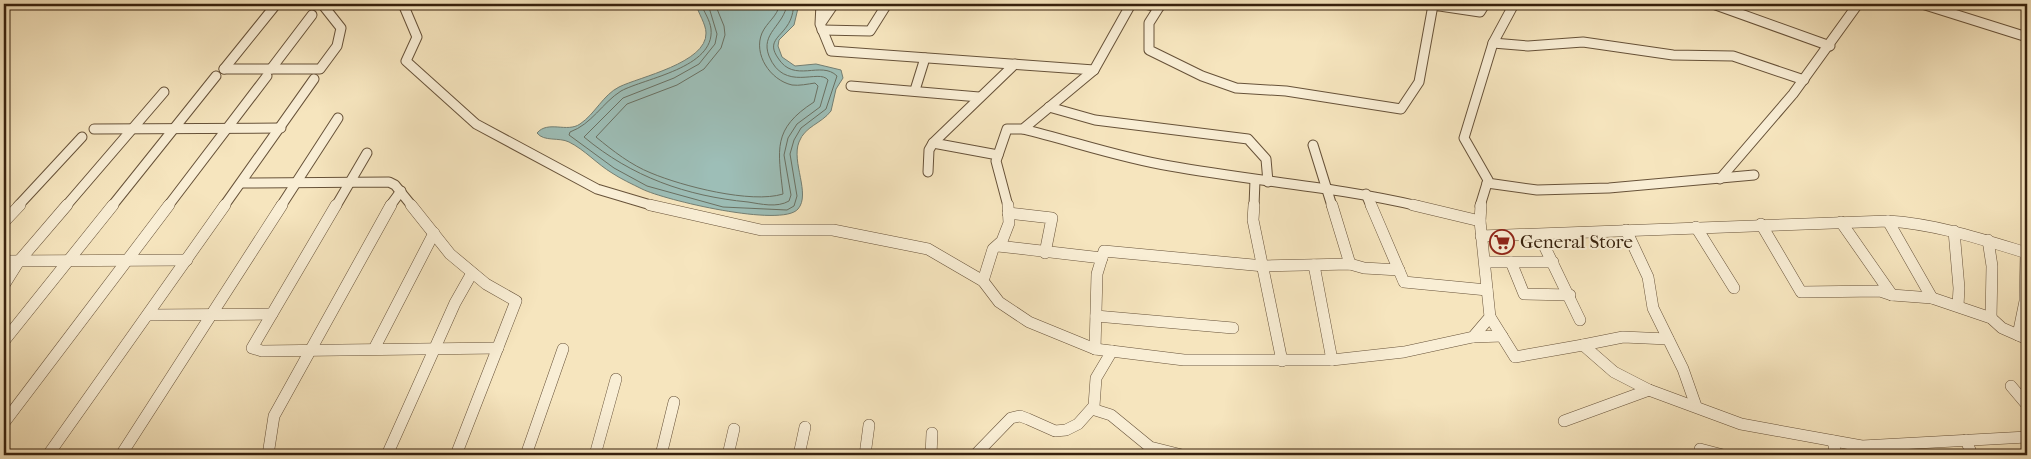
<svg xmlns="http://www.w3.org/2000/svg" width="2031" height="459" font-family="'IM FELL French Canon',serif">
<rect width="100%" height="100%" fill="#f6e5be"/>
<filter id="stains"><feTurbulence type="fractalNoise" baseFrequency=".004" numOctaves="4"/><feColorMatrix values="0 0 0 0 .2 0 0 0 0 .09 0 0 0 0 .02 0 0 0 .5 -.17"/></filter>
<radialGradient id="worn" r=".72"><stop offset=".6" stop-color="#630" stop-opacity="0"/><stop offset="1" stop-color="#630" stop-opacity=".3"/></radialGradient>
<path fill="#9dbeb7" stroke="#747f73" d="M696 4H799L794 25 779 40 778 46 782 57 795 66 816 64 841 70 843 78 836 89 831 111C821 124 805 126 799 142 791 162 811 194 798 209 782 228 664 200 642 189 632 184 621 179 612 173 597 164 585 150 569 142 559 137 544 142 537 133 548 120 567 133 580 124 595 114 603 95 619 87 639 77 707 63 706 33 706 24 698 13 696 4Z"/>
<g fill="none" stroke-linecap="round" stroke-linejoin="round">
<g stroke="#6a7062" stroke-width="1">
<path d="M701 4C704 12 710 20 711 29 715 68 645 78 621 91 602 103 592 124 570 132L569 135 614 168 647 186 723 207 787 210 794 206 797 196 790 154 794 140 801 128 826 109 837 76C821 60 794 84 778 58 767 42 779 38 787 26 792 19 793 12 794 4"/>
<path d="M708 4 717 34 715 44 699 64 674 78 623 98 584 137C632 177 686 196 748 202 761 204 777 208 789 201L791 195 784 155 788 138 797 124 820 107 828 80C819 68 784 93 769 56 760 33 784 26 787 4"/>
<path d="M715 4 724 26 725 35 721 48 704 69 677 85 627 104 596 137C613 151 631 165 651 173 682 186 751 204 783 194 778 149 772 129 814 102L818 86 815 83C808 84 799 86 792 85 770 80 753 54 762 33 767 22 777 17 780 4"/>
</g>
<defs>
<g id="minor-far1">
<path d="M403 4 417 37 406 61 476 124 597 189 654 206"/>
<path d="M821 4 820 24 831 51 1094 70"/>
<path d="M1145 4 1159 7"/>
<path d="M1161 4 1149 23V50L1202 76 1236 88 1286 91 1401 109 1419 82 1433 5 1480 12 1485 4"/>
<path d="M1713 4 1830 46"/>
<path d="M1922 4 2027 37"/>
<path d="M821 23 834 4"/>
<path d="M822 30 870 31 887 4"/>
<path d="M1493 43 1528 46 1583 42 1673 55 1733 56 1804 80"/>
<path d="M224 69H320L337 46 341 28 322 4"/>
<path d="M224 69 274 7"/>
<path d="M271 69 312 15"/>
<path d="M851 86 979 97"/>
<path d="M915 90 925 58"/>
<path d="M1049 107 1095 120 1248 139 1266 159 1268 182"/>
<path d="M94 129 281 128"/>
<path d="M1023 129C1072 141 1121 158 1170 166 1253 181 1337 187 1418 206"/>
<path d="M1313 145 1332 206"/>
<path d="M998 155 933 143 1015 64"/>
<path d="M928 172 929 150 933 143"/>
<path d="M1720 179 1793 94 1858 4"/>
<path d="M242 183 389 182 395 185 412 206"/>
<path d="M1487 183 1537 190 1609 188 1754 175"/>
<path d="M1366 194 1371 206"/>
<path d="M18 206 82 137"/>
<path d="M66 206 164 92"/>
<path d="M112 206 216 76"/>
<path d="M168 206 267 76"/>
<path d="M224 206 314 79"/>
<path d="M281 206 338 118"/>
<path d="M336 206 367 153"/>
<path d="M390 206 401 191"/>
<path d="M1008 206 996 161 1007 129H1023L1094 70 1131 4"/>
<path d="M1254 206 1255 180"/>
<path d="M1480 206 1488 180 1464 138 1493 43 1514 4"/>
</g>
<g id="minor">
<path d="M336 205 252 348 262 351 498 348"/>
<path d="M411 205 450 254 486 284 516 301 456 455"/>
<path d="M650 205 761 230H833L928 249 983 281 999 302 1029 322 1095 349 1184 360H1332L1404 352 1473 337 1490 317 1480 221 1481 205"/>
<path d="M1254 205 1253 220 1282 361"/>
<path d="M1332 205 1350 264"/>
<path d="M1371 205 1404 282 1487 290"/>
<path d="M1413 205 1480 221"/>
<path d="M1008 213 1052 218 1045 253"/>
<path d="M1888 221 1932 298"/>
<path d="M4 222 20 205"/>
<path d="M1841 222 1892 295"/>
<path d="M1761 224 1801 292 1880 291 1892 295 1932 298 1991 318 2002 328 2027 339"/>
<path d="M1696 227 1734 288"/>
<path d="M1626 230 1648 277 1653 308 1683 369 1696 406"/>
<path d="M1954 231 1959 288 1958 306"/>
<path d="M1539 235 1580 320"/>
<path d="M1481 236 1888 221C1936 224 1981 239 2027 253"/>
<path d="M1988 240 1992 266 1991 318"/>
<path d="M998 246 1102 258"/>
<path d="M4 261 187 260"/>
<path d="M1485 262H1553"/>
<path d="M1511 262 1524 294 1570 295"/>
<path d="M1314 265 1332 360"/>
<path d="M983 281 993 249 1002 241 1009 223 1008 205"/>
<path d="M4 285 19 261 67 205"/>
<path d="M148 315 272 314"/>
<path d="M1096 316 1233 328"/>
<path d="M1490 317 1515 357 1583 345 1614 372 1649 390 1741 424 1862 446 2027 437"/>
<path d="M2018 335 2025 301 2026 252"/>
<path d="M1473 337 1502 336"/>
<path d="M4 341 113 205"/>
<path d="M1583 345 1623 337 1668 339"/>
<path d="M374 349 434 233"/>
<path d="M1095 349 1097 274 1104 251 1264 266 1350 264 1364 268 1399 270"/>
<path d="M2011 386 2027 405"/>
<path d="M1092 409 1111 415 1150 447 1182 455"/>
<path d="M1564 421 1649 390"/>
<path d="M4 423 169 205"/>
<path d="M1966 440 1972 455"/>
<path d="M1833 441 1836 455"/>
<path d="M1700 449 1723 455"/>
<path d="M977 453 1011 418 1020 416 1028 419 1055 431 1066 430 1078 424 1094 406 1096 378 1112 351"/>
<path d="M48 455 225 205"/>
<path d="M121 455 282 205"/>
<path d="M268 455 274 416 391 205"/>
<path d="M387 455 455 303 472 273"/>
<path d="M526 455 563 349"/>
<path d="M595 455 616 379"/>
<path d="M661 455 674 402"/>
<path d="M728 455 734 429"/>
<path d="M799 455 805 427"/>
<path d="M865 455 869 425"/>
<path d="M931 455 932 433"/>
</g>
</defs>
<use href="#minor-far1" stroke="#675239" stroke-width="11"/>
<use href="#minor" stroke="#675239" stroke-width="12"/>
<use href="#minor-far1" stroke="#f9eed5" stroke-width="9"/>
<use href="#minor" stroke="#f9eed5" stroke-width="11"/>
</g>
<defs>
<symbol id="supermarket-ring" viewBox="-11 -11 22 22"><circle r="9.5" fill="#f9eed5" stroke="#8f2418" stroke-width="1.5"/><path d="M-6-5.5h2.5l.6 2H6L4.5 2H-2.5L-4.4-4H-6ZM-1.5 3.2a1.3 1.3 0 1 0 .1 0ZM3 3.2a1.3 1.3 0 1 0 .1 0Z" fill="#8f2418"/></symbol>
</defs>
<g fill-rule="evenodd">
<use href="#supermarket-ring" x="1488" y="228" width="28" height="28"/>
</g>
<g text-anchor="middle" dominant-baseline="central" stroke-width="4" stroke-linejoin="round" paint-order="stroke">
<g font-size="19" fill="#37210d" stroke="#f9eed5" text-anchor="start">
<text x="1520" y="242">General Store</text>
</g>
</g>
<rect width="2031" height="459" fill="none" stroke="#f6e5be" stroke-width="20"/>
<rect x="5" y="5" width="2021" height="449" fill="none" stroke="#37210d" stroke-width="2.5"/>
<rect x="10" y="10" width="2011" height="439" fill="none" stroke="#37210d"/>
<rect width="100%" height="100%" filter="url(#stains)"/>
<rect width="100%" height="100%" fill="url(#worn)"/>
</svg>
